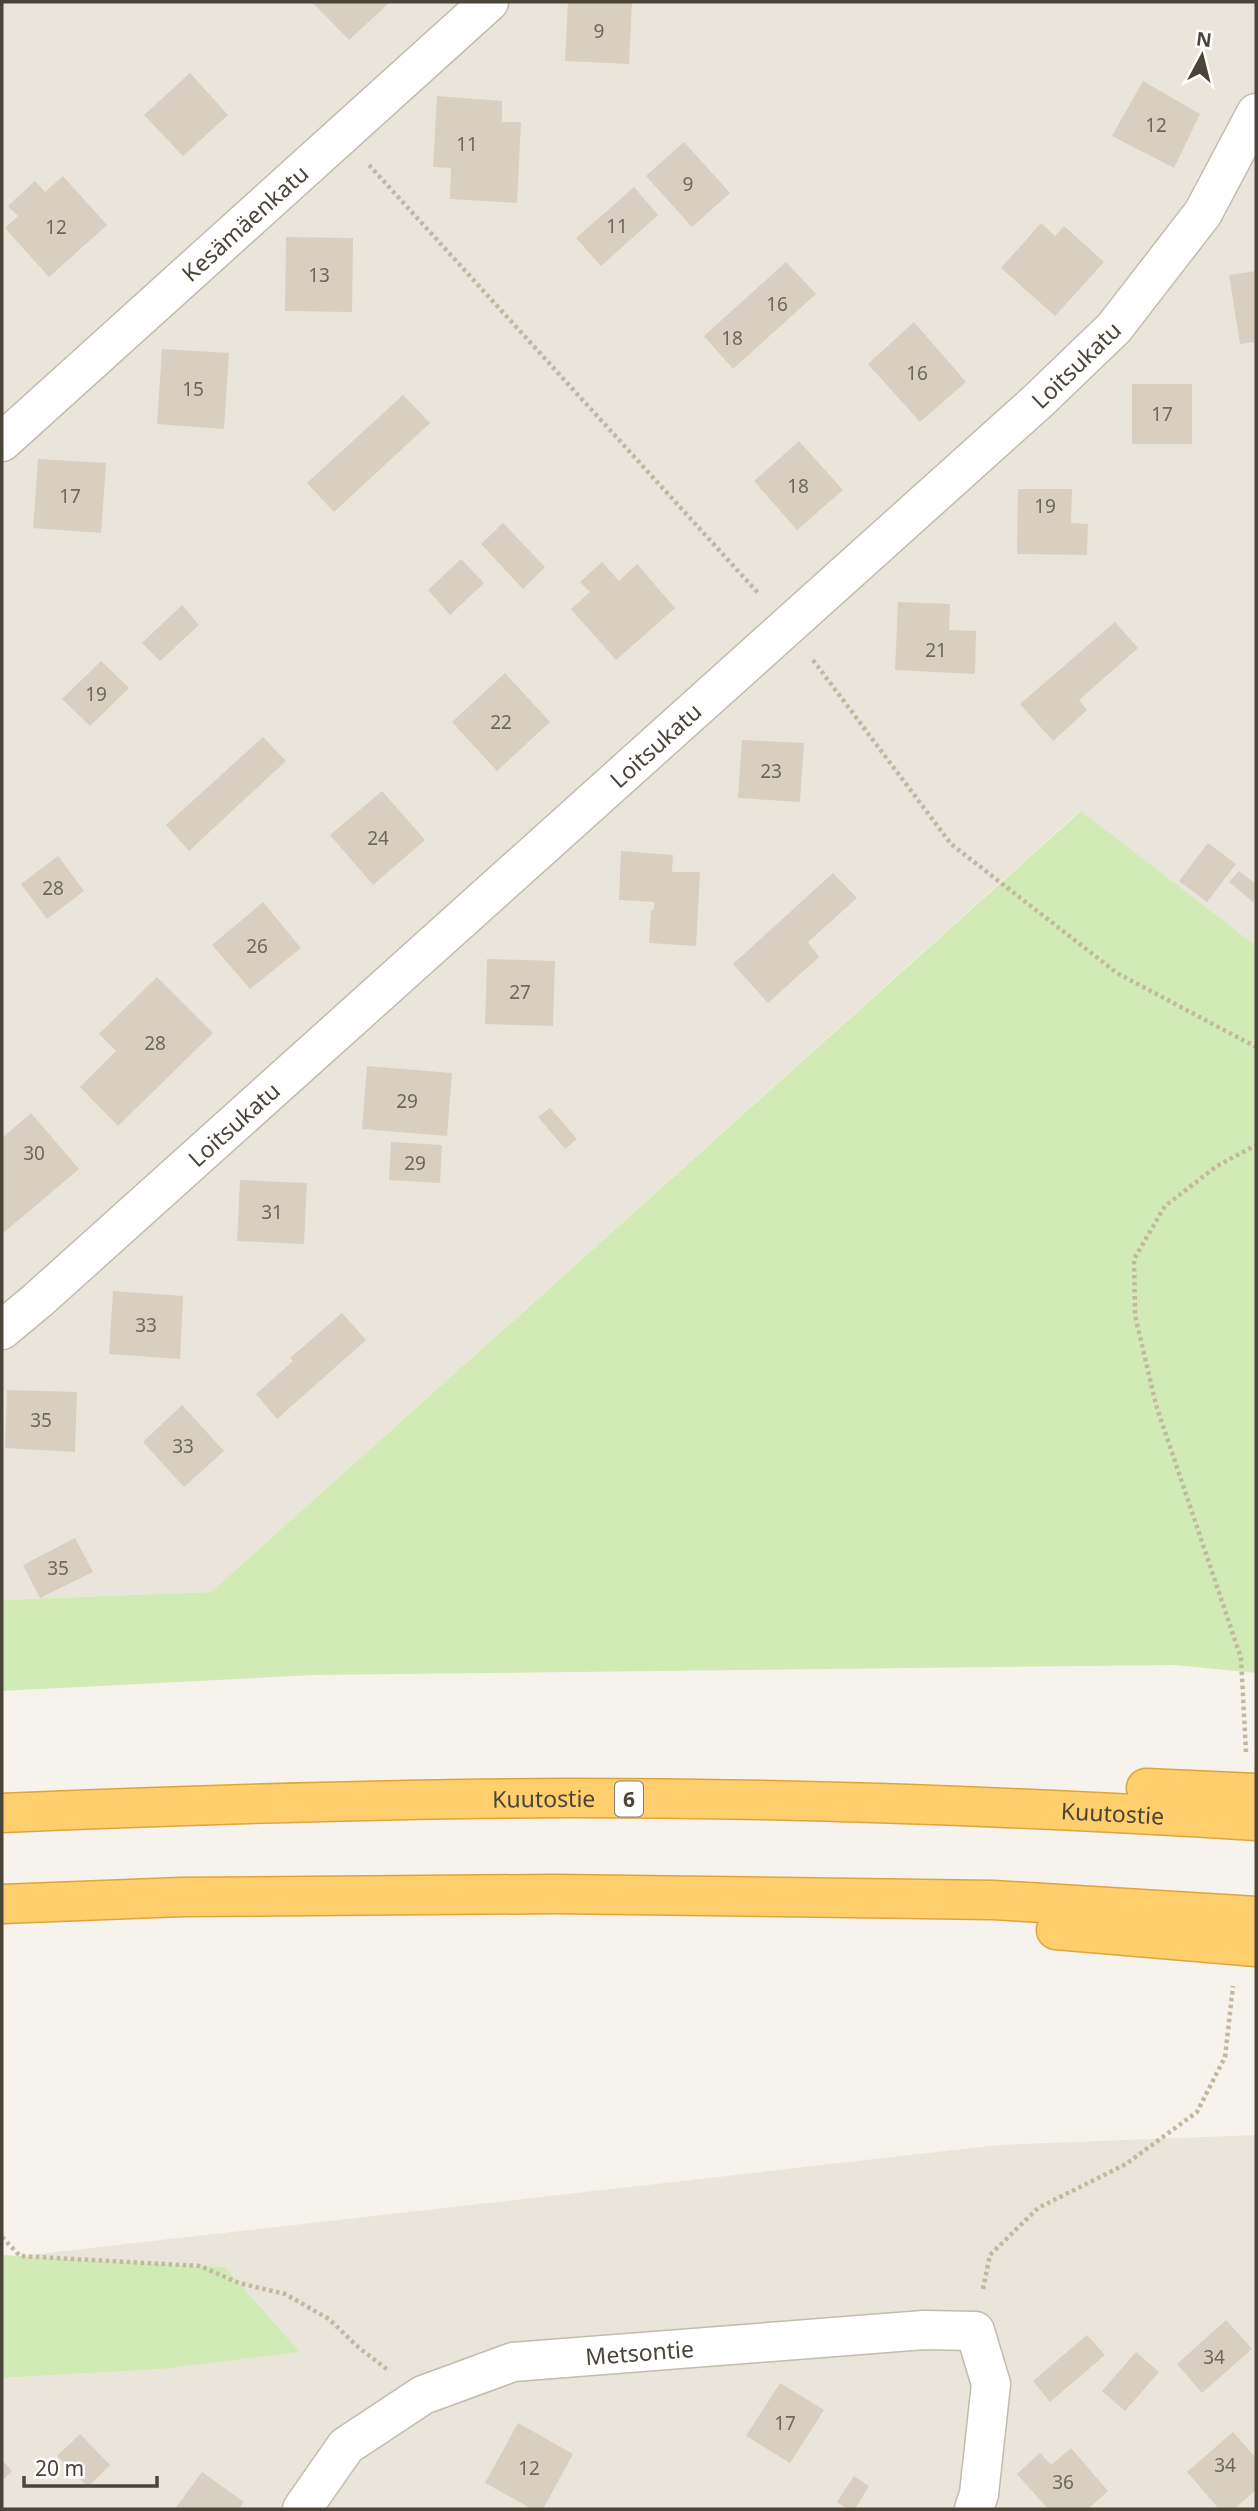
<svg xmlns="http://www.w3.org/2000/svg" width="1258" height="2511" font-family="'Noto Sans',sans-serif">
<rect width="100%" height="100%" fill="#f6f3ec"/>
<g fill="#eae5da">
<path d="M2 2H1256V946L1080 811 211 1592 2 1600Z"/>
<path d="M1256 2135V2509H2V2378L163 2369 300 2352 225 2267 20 2256 999 2145Z"/>
</g>
<g fill="#d2eab5">
<path d="M1081 811 1256 946V1673L1176 1665 314 1675 2 1691V1600L211 1592Z"/>
<path d="M2 2255 225 2267 300 2352 163 2369 2 2378Z"/>
</g>
<g fill="#d8cfc1">
<path d="M312 2H390L349 40Z"/>
<path d="M568 2H632L629 64 565 61Z"/>
<path d="M190 73 228 115 183 156 144 115Z"/>
<path d="M1143 81 1200 114 1174 168 1112 136Z"/>
<path d="M437 96 502 101V122H521L517 203 450 199 451 168 433 167Z"/>
<path d="M684 142 730 193 692 227 646 176Z"/>
<path d="M63 176 107 225 49 277 5 228 18 216 8 206 35 181 45 192Z"/>
<path d="M634 187 658 215 601 266 576 238Z"/>
<path d="M1041 223 1055 236 1064 226 1104 262 1055 316 1001 268Z"/>
<path d="M286 237 353 238 352 312 285 311Z"/>
<path d="M786 262 816 294 733 369 704 336Z"/>
<path d="M1256 271V342L1240 344 1229 275Z"/>
<path d="M914 322 966 382 920 422 868 364Z"/>
<path d="M162 349 229 353 224 429 157 424Z"/>
<rect x="1132" y="384" width="60" height="60"/>
<path d="M403 395 430 423 334 512 307 483Z"/>
<path d="M799 441 843 490 797 530 754 481Z"/>
<path d="M38 459 106 463 101 533 33 528Z"/>
<path d="M1018 489H1072L1071 523 1088 524 1087 555 1017 554Z"/>
<path d="M503 523 545 567 523 589 481 544Z"/>
<path d="M461 559 484 583 450 615 428 590Z"/>
<path d="M602 562 619 581 637 564 675 608 616 660 571 609 590 592 580 582Z"/>
<path d="M898 602 950 604 949 630 976 631 975 674 895 670Z"/>
<path d="M182 605 199 625 160 661 142 643Z"/>
<path d="M1115 622 1138 648 1079 700 1087 710 1053 741 1020 704Z"/>
<path d="M101 661 129 688 90 726 62 699Z"/>
<path d="M505 673 550 722 497 771 452 722Z"/>
<path d="M263 737 286 761 189 851 166 825Z"/>
<path d="M742 740 804 743 800 802 738 798Z"/>
<path d="M382 791 425 840 373 885 330 835Z"/>
<path d="M1208 843 1236 864 1207 902 1179 881Z"/>
<path d="M621 851 673 855 672 872H700L696 946 649 943 651 910H654V902L619 900Z"/>
<path d="M58 856 84 891 47 919 21 884Z"/>
<path d="M1239 871 1256 884V898L1253 902 1229 882Z"/>
<path d="M833 873 857 898 808 942 819 957 768 1003 733 964Z"/>
<path d="M263 902 301 948 250 989 212 945Z"/>
<path d="M487 959 555 961 553 1026 485 1024Z"/>
<path d="M157 977 213 1033 118 1126 80 1087 116 1051 99 1034Z"/>
<path d="M367 1066 452 1073 447 1136 362 1129Z"/>
<path d="M550 1108 577 1139 565 1149 538 1117Z"/>
<path d="M31 1113 79 1169 2 1234V1138Z"/>
<path d="M391 1142 442 1145 440 1183 389 1180Z"/>
<path d="M240 1180 307 1183 304 1244 237 1241Z"/>
<path d="M113 1291 183 1296 180 1359 109 1354Z"/>
<path d="M342 1313 366 1340 277 1419 256 1394 293 1361 290 1358Z"/>
<path d="M7 1390 77 1392 75 1452 5 1448Z"/>
<path d="M182 1405 224 1451 184 1487 143 1442Z"/>
<path d="M75 1538 93 1572 40 1598 23 1565Z"/>
<path d="M1226 2320 1252 2349 1202 2393 1177 2364Z"/>
<path d="M1087 2335 1105 2355 1050 2402 1033 2381Z"/>
<path d="M1136 2352 1159 2372 1125 2411 1102 2391Z"/>
<path d="M780 2383 824 2410 790 2463 746 2436Z"/>
<path d="M518 2423 573 2454 543 2509H532L485 2483Z"/>
<path d="M1233 2432 1256 2458V2490L1234 2509H1219L1187 2472Z"/>
<path d="M80 2434 110 2465 88 2487 57 2456Z"/>
<path d="M1071 2448 1108 2491 1088 2509H1048L1017 2474 1040 2453 1051 2465Z"/>
<path d="M2 2460 12 2471 2 2481Z"/>
<path d="M202 2472 244 2502 239 2509H175Z"/>
<path d="M854 2476 869 2486 855 2509H848L837 2502Z"/>
</g>
<g fill="none" stroke-linecap="round" stroke-linejoin="round">
<defs>
<g id="street">
<path id="s1" d="M2 442 489 2"/>
<path id="s2" d="M2 1330 38 1300 1038 401 1114 328 1203 213 1256 113"/>
<path id="s3" d="M302 2509 346 2446 423 2395 513 2362 924 2330 975 2331 991 2384 979 2494 974 2509"/>
</g>
<g id="highway">
<path d="M1146 1788 1256 1793"/>
<path id="s4" d="M2 1813C191 1805 380 1799 569 1798 798 1798 1028 1807 1256 1821"/>
<path d="M2 1904 182 1897 555 1894 993 1900 1256 1916"/>
<path d="M1056 1930 1256 1947"/>
</g>
</defs>
<use href="#street" stroke="#c2bbae" stroke-width="41"/>
<use href="#highway" stroke="#e0a43c" stroke-width="41"/>
<g stroke="#c4b79f" stroke-width="4.5" stroke-dasharray="3.5 3.5" stroke-linecap="butt">
<path d="M369 165 759 594"/>
<path d="M813 660 951 844 1117 973 1256 1047"/>
<path d="M1246 1752 1241 1658 1156 1405 1135 1315 1134 1259 1165 1206 1217 1166 1256 1145"/>
<path d="M2 2237 20 2256 200 2266 239 2283 285 2294 329 2319 358 2347 388 2370"/>
<path d="M983 2289 990 2255 1038 2208 1126 2164 1197 2112 1225 2057 1233 1986"/>
</g>
<use href="#street" stroke="#fff" stroke-width="38"/>
<use href="#highway" stroke="#ffcf6e" stroke-width="38"/>
</g>
<g text-anchor="middle" dominant-baseline="central" stroke-width="7" stroke-linejoin="round" paint-order="stroke">
<g font-size="19" fill="#6e675b">
<text x="599" y="31">9</text>
<text x="1156" y="125">12</text>
<text x="467" y="144">11</text>
<text x="688" y="184">9</text>
<text x="617" y="226">11</text>
<text x="56" y="227">12</text>
<text x="319" y="275">13</text>
<text x="777" y="304">16</text>
<text x="732" y="338">18</text>
<text x="917" y="373">16</text>
<text x="193" y="389">15</text>
<text x="1162" y="414">17</text>
<text x="798" y="486">18</text>
<text x="70" y="496">17</text>
<text x="1045" y="506">19</text>
<text x="936" y="650">21</text>
<text x="96" y="694">19</text>
<text x="501" y="722">22</text>
<text x="771" y="771">23</text>
<text x="378" y="838">24</text>
<text x="53" y="888">28</text>
<text x="257" y="946">26</text>
<text x="520" y="992">27</text>
<text x="155" y="1043">28</text>
<text x="407" y="1101">29</text>
<text x="34" y="1153">30</text>
<text x="415" y="1163">29</text>
<text x="272" y="1212">31</text>
<text x="146" y="1325">33</text>
<text x="41" y="1420">35</text>
<text x="183" y="1446">33</text>
<text x="58" y="1568">35</text>
<text x="1214" y="2357">34</text>
<text x="785" y="2423">17</text>
<text x="1225" y="2465">34</text>
<text x="529" y="2468">12</text>
<text x="1063" y="2482">36</text>
</g>
<rect fill="#fff" stroke="#817c74" stroke-width="2" x="615" y="1781.5" width="28" height="35" rx="5"/>
<g font-size="21" font-weight="bold" fill="#4b4439">
<text x="629" y="1799">6</text>
</g>
<g font-size="23" fill="#4b4439" stroke="#fff">
<text stroke="none"><textPath href="#s1" startOffset="327">Kesämäenkatu</textPath></text>
<text stroke="none"><textPath href="#s2" startOffset="1444">Loitsukatu</textPath></text>
<text stroke="none"><textPath href="#s2" startOffset="877">Loitsukatu</textPath></text>
<text stroke="none"><textPath href="#s2" startOffset="310">Loitsukatu</textPath></text>
<text stroke="none"><textPath href="#s4" startOffset="542">Kuutostie</textPath></text>
<text stroke="none"><textPath href="#s4" startOffset="1111">Kuutostie</textPath></text>
<text stroke="none"><textPath href="#s3" startOffset="392">Metsontie</textPath></text>
</g>
</g>
<rect width="1258" height="2511" fill="none" stroke="#4b4439" stroke-width="7"/>
<g transform="translate(1202 56) rotate(7)" stroke="#ffffff" stroke-width="5" paint-order="stroke">
<path d="M0-5L12 26L0 18L-12 26Z" fill="#4b4439"/>
<text y="-10" font-size="19" font-weight="bold" text-anchor="middle" fill="#4b4439">N</text>
</g>
<path d="M24 2476v10h133v-10" fill="none" stroke="#4b4439" stroke-width="3.5"/>
<text x="35" y="2476" font-size="21" fill="#4b4439" stroke="#ffffff" stroke-width="5" paint-order="stroke">20 m</text>
</svg>
